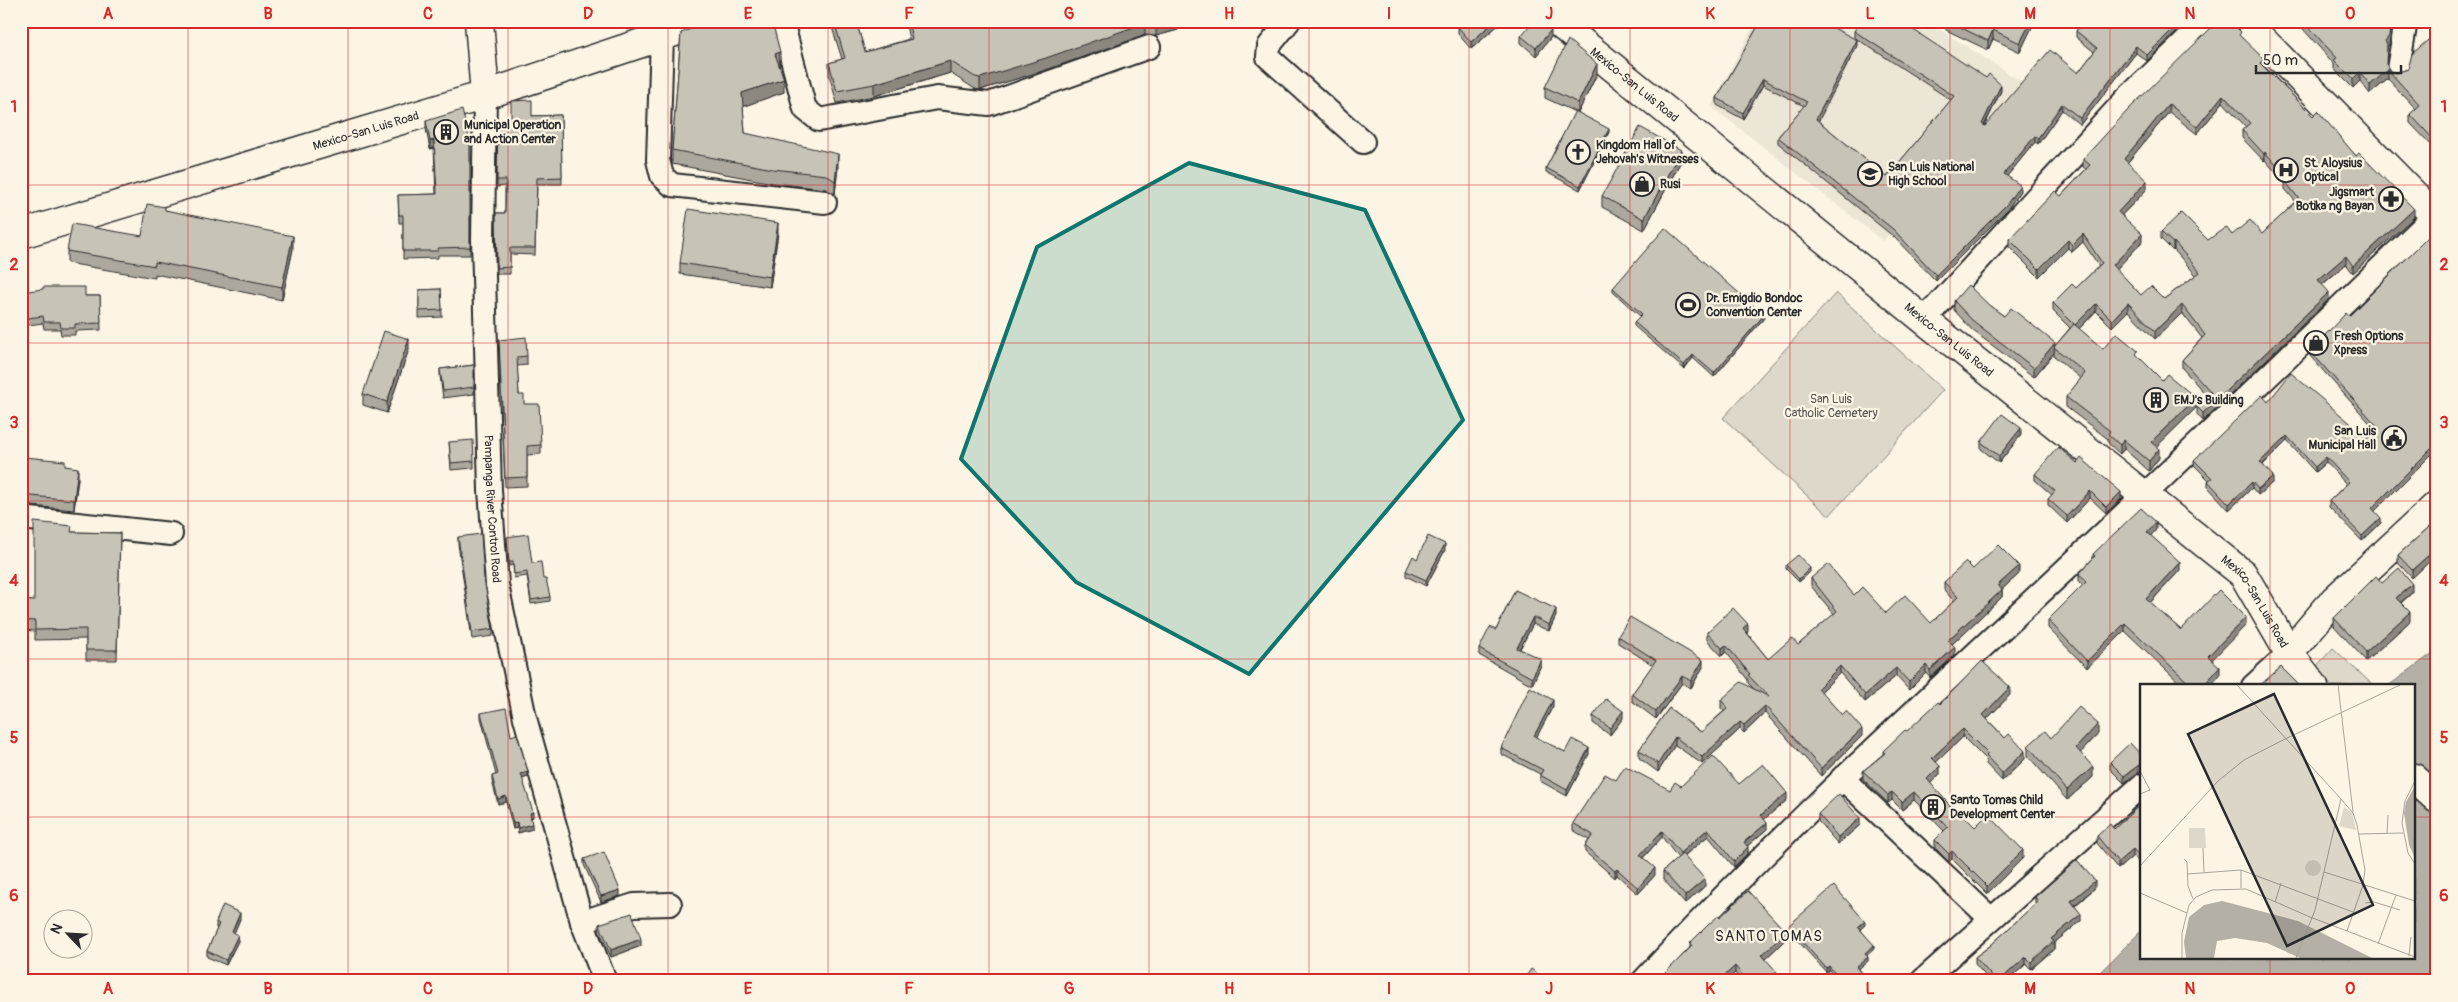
<svg xmlns="http://www.w3.org/2000/svg" width="2458" height="1002" font-family="Pangolin,sans-serif">
<rect width="100%" height="100%" fill="#fcf5e5"/>
<filter id="ink" filterUnits="userSpaceOnUse"><feTurbulence type="fractalNoise" baseFrequency=".02" numOctaves="2"/><feDisplacementMap in="SourceGraphic" scale="10" xChannelSelector="R" yChannelSelector="G"/><feConvolveMatrix kernelMatrix="1 2 1 2 8 2 1 2 1" color-interpolation-filters="sRGB"/></filter>
<g filter="url(#ink)">
<path fill="#ece6d7" d="M1756 21H1927L2025 84 1883 241 1711 106Z"/>
<g fill="#ded8ca" stroke="#84827a">
<path d="M1836 293 1943 390 1829 516 1723 418Z"/>
<path d="M2333 648 2374 686H2332L2314 669Z"/>
</g>
<path fill="#b4b0a5" stroke="#7d7b74" d="M2437 650V981H2091L2142 930V958H2414V686H2388Z"/>
<g fill="none" stroke-linecap="round" stroke-linejoin="round">
<defs>
<g id="minor">
<path d="M782 21 805 109 819 120 937 98 989 104 1149 47"/>
<path d="M1289 21 1269 46 1268 57 1363 142"/>
<path d="M662 36 658 160 662 176 672 185 825 202"/>
<path d="M2398 69 2406 21"/>
<path id="s1" d="M485 95 483 240 490 490 497 585 525 718 582 922 605 981"/>
<path d="M1924 320 2127 98 2207 21"/>
<path d="M21 518 171 534"/>
<path d="M2253 686 2289 653"/>
<path d="M1842 778 1991 919"/>
<path d="M582 922 634 905 670 904"/>
<path d="M1643 981C1793 818 1959 671 2119 519 2225 419 2329 317 2434 216"/>
<path d="M1922 981 2142 785"/>
</g>
<g id="major">
<path d="M479 21 485 95"/>
<path id="s2" d="M1556 21 1924 320 2243 574 2289 653 2314 686"/>
<path d="M2244 21 2437 218"/>
<path id="s3" d="M21 234 485 95 708 21"/>
<path d="M2289 653 2334 600 2437 505"/>
<path d="M2414 778 2437 799"/>
</g>
</defs>
<use href="#minor" stroke="#2b2b2b" stroke-width="26"/>
<use href="#major" stroke="#2b2b2b" stroke-width="31"/>
<use href="#minor" stroke="#fcf5e5" stroke-width="22"/>
<use href="#major" stroke="#fcf5e5" stroke-width="28"/>
</g>
<g fill="#aca89d" stroke="#2b2b2b" fill-rule="evenodd">
<path d="M830 21H856L865 52 909 39 905 21H1178V30L1156 36 1145 35 1046 70 980 90 975 89 950 73 874 96 837 103 829 75V63L842 59Z"/>
<path d="M1464 21H1503L1471 49 1458 34V27Z"/>
<path d="M1761 21 1857 46 1818 121 1887 177 1951 100 1854 37V31L2001 91 1985 125V126L2078 73 2094 52 2076 37V31L2084 21H2188L2147 61 2136 53 2080 125 2062 110 2038 144 2035 142 2007 176 2020 191 2007 210 1936 281 1894 237 1778 143V137L1804 106 1763 85 1743 119 1717 105V98Z"/>
<path d="M1946 21H2035L2020 52 1993 39 1988 50 1946 30Z"/>
<path d="M2296 21H2392V26L2389 45 2387 46 2386 65 2390 71 2396 73 2408 69 2437 49V151L2410 123V114L2416 109 2388 79 2370 94 2360 81 2353 88 2334 69V64Z"/>
<path d="M2431 21H2437V25Z"/>
<path d="M681 33 780 66H779L784 92 743 106 745 133 838 167 835 194 826 189 773 183 672 164V150Z"/>
<path d="M1521 36 1551 37 1536 56 1521 43Z"/>
<path d="M2241 37 2264 66 2313 116 2356 156 2414 217 2353 273 2346 264 2322 285 2329 299 2203 421 2197 414V407L2207 396 2182 368V360L2202 338 2182 313 2155 339 2128 311 2112 327 2096 311 2079 329 2103 349 2138 356 2162 380 2196 408 2156 447 2159 458 2149 471 2124 449 2120 454 2108 443V439L2066 407V397L2081 379 2054 356V353L2034 377 1972 330 1954 310V301L1990 306 2004 316 2055 346 2070 328 2053 311V303L2076 288 2099 266 2083 242 2072 252 2068 248 2039 277 2009 247V239L2061 196 2086 169 2083 167V159ZM2223 102 2246 127 2242 130V138L2264 161 2265 160 2285 183V189L2296 202 2262 234 2232 235 2208 240 2161 232V239L2173 251 2174 250 2196 275 2164 299 2141 295 2116 269 2142 242 2122 215 2147 189 2127 163 2169 112 2197 134Z"/>
<path d="M1597 74 1578 113 1609 132 1580 190 1546 172V168L1575 112 1545 98V87Z"/>
<path d="M561 115 562 184H537L535 255 510 254V274H497L496 213H505V186L497 187 498 121 511 120 532 116Z"/>
<path d="M426 121 470 142V255H438V258L403 259V223H399L398 195 436 194 434 148 430 149 426 129Z"/>
<path d="M1681 161 1644 230 1602 207V196Z"/>
<path d="M165 210 293 249 282 300 155 274V278L67 263V251L142 236Z"/>
<path d="M778 233 770 287 680 274V263Z"/>
<path d="M2437 236V449L2374 511 2381 523 2362 541 2329 507V501L2346 484 2326 462 2315 472 2287 441 2263 465 2273 482 2258 495 2252 488 2229 510 2208 487V481L2209 480 2194 465V460L2268 402 2368 438 2376 430 2310 356V351Z"/>
<path d="M1613 288 1764 318 1714 377 1693 358 1684 369 1634 326V322L1640 316 1613 292Z"/>
<path d="M441 289 442 317 419 318V290Z"/>
<path d="M21 292 85 296H100L101 330 75 331V335H61L60 329H44L43 323 21 326Z"/>
<path d="M499 340 527 356V365L517 366 519 395 524 404 541 445V454L527 455V486L505 487Z"/>
<path d="M409 349 387 413 363 405V394Z"/>
<path d="M474 365V394L443 398 440 376V369Z"/>
<path d="M2021 435 1999 463 1981 449V442Z"/>
<path d="M449 442 474 461V468L451 470Z"/>
<path d="M2077 463 2121 499 2106 513 2090 498 2067 523 2048 505V499L2052 495 2035 480V474Z"/>
<path d="M65 466 78 478 74 510 21 505V494Z"/>
<path d="M2437 520V566L2431 560 2412 578 2398 563V555Z"/>
<path d="M2156 530 2150 535 2180 570 2150 603 2181 630 2246 625 2212 659 2220 675 2210 686H2183L2125 631 2087 668 2048 628V620L2083 585 2079 582V574L2093 558V554Z"/>
<path d="M72 532 120 533 117 660H86V639L35 640V631L21 630V600L34 601Z"/>
<path d="M458 537 484 579 493 629V636L472 639 458 544Z"/>
<path d="M507 537 543 579 550 597V601L531 604 527 576 514 578 513 565 509 566Z"/>
<path d="M1445 550 1426 586 1406 576V571L1417 559Z"/>
<path d="M1786 565 1810 572 1799 582 1786 569Z"/>
<path d="M1973 569 2019 574 2002 589V597L1952 644 1955 655 1930 678 1926 673 1909 690 1896 676 1865 702 1840 673 1821 692 1842 715 1862 736 1821 776 1765 713 1744 733 1740 729 1702 764 1675 745 1658 772 1639 758V750L1669 708 1701 732 1724 711 1721 708V700L1754 689 1748 683V680L1726 652 1722 656 1707 640V632L1748 631 1747 633 1768 659 1798 645 1834 614 1811 586V578L1854 595 1886 613 1931 623 1954 601 1944 590V582Z"/>
<path d="M2382 583 2412 593 2401 603 2410 621 2366 661 2334 626V618Z"/>
<path d="M1515 590 1556 616 1549 631 1533 624 1520 649 1541 665 1532 685 1479 655V649L1496 630Z"/>
<path d="M1618 636 1703 667 1691 688 1682 683 1656 719 1632 701V694L1653 665 1618 643Z"/>
<path d="M2010 695 1987 719 2025 759 2002 781 1986 764V760L1963 737 1936 762 1940 774 1930 783 1959 816 1975 827 2023 858 1987 894 1952 859 1949 862 1935 848V840L1944 831 1914 800 1902 810 1892 800 1888 803 1863 779V771L1883 754V751L1940 704Z"/>
<path d="M1553 706 1536 738 1565 752 1589 754 1567 796 1540 781V774L1501 754V748Z"/>
<path d="M481 713 511 736 528 777 522 779 533 817 531 818 532 829 518 833 517 828 513 829 506 802 498 804 492 781V776L496 775 481 718Z"/>
<path d="M1593 716 1623 718 1610 735 1593 723Z"/>
<path d="M2098 734 2080 753 2093 777 2067 800 2028 756V746L2051 738Z"/>
<path d="M2142 756V772H2139L2124 783 2110 769V762Z"/>
<path d="M1616 780 1670 790 1681 786 1739 784 1787 800 1764 819 1767 829 1747 846 1748 853 1734 867 1708 836 1684 856 1705 886 1685 904 1663 879V871L1678 858 1662 837 1643 858 1655 875 1638 894 1617 875 1615 878 1585 852V846L1589 840 1573 830V823Z"/>
<path d="M2142 803V866L2133 856 2118 869 2097 843V836L2114 829Z"/>
<path d="M1818 814 1860 825 1838 844 1818 821Z"/>
<path d="M584 859 620 896 601 902 584 865Z"/>
<path d="M2095 888 2075 906 2081 921 2054 943V949L2031 969 2026 964 2007 981H1990L1975 964V957L1990 946 2035 904V897Z"/>
<path d="M1720 917 1786 939 1765 959 1777 977 1780 981H1741L1735 973 1726 981H1657L1690 948V943Z"/>
<path d="M240 919 234 933 238 941 226 965 207 957V951L217 929 216 928V922Z"/>
<path d="M599 924 641 946 611 957 599 930Z"/>
<path d="M1865 925 1860 929 1874 949 1867 955 1868 961 1858 969 1868 981H1838L1829 970 1826 972 1788 930V926Z"/>
</g>
<g fill="#8c8880" stroke="#2b2b2b">
<path d="M1167 21H1178V30L1156 36V24Z"/>
<path d="M1495 21H1503L1471 49V42Z"/>
<path d="M2031 21H2035L2020 52V43Z"/>
<path d="M2181 21H2188L2147 61V55Z"/>
<path d="M2391 21 2392 26 2389 45 2387 46 2386 72 2388 70V79L2370 94V85L2386 64 2385 41Z"/>
<path d="M1145 23V35L1046 70 980 90V78Z"/>
<path d="M1551 30V37L1536 56V48Z"/>
<path d="M1993 30V39L1988 50V41Z"/>
<path d="M1857 40V46L1816 126V119Z"/>
<path d="M2136 46V53L2080 125V118Z"/>
<path d="M780 52V66L775 68V54Z"/>
<path d="M2264 59V67L2260 63Z"/>
<path d="M950 61V73L874 96V84Z"/>
<path d="M1597 64V74L1578 113V103Z"/>
<path d="M2360 72V81L2353 88V79Z"/>
<path d="M784 79V92L742 107V93Z"/>
<path d="M1763 79V85L1743 119V113Z"/>
<path d="M2001 85V91L1982 130V124Z"/>
<path d="M2223 95V102L2197 134V127Z"/>
<path d="M2062 104V110L2038 144V138Z"/>
<path d="M2169 104V112L2124 167V159Z"/>
<path d="M1609 129V132L1580 190V186Z"/>
<path d="M2035 136V142L2004 180V174Z"/>
<path d="M434 140V148L430 149V141Z"/>
<path d="M1681 150V161L1644 230V219Z"/>
<path d="M2265 152V160L2264 161V154Z"/>
<path d="M838 154V167L835 194V181Z"/>
<path d="M2147 181V189L2118 219V212Z"/>
<path d="M2020 185V191L2007 210 1936 281V275Z"/>
<path d="M2414 209V217L2353 273V266Z"/>
<path d="M778 223V233L770 287V277Z"/>
<path d="M2083 234V242L2072 252V245Z"/>
<path d="M2142 234V242L2113 273V265Z"/>
<path d="M293 236V249L282 300V287Z"/>
<path d="M2068 240V248L2039 277V269Z"/>
<path d="M2174 242V250L2173 251V243Z"/>
<path d="M2346 256V264L2318 288V280Z"/>
<path d="M2329 292V299L2203 421V413Z"/>
<path d="M2128 303V311L2112 327V320Z"/>
<path d="M2096 304V311L2075 333V325Z"/>
<path d="M2182 305V313L2155 339V331Z"/>
<path d="M1764 315V318L1714 377V373Z"/>
<path d="M409 339V349L387 413V402Z"/>
<path d="M2055 343 2054 353 2034 377V368Z"/>
<path d="M1693 355V358L1684 369V365Z"/>
<path d="M2196 398V408L2151 452V442Z"/>
<path d="M2021 428V435L1999 463V456Z"/>
<path d="M2287 436V441L2260 467V462Z"/>
<path d="M2124 440V449L2120 454V445Z"/>
<path d="M2437 443V449L2372 514V508Z"/>
<path d="M2159 449V458L2149 471V461Z"/>
<path d="M2326 457V462L2315 472V467Z"/>
<path d="M78 468V478L74 510V500Z"/>
<path d="M2273 476V482L2258 495V489Z"/>
<path d="M2252 482V488L2229 510V504Z"/>
<path d="M2090 491V498L2067 523V516Z"/>
<path d="M2121 492V499L2106 513V507Z"/>
<path d="M2381 518V523L2362 541V536Z"/>
<path d="M2156 522V530L2147 540V532Z"/>
<path d="M1445 544V550L1426 586V580Z"/>
<path d="M2431 553V560L2412 578V570Z"/>
<path d="M2180 562V570L2146 607V599Z"/>
<path d="M2019 566V574L1998 593V585Z"/>
<path d="M1810 568V572L1799 582V579Z"/>
<path d="M2412 584V593L2396 606V598Z"/>
<path d="M2002 590V597L1948 648V640Z"/>
<path d="M1556 609V616L1549 631V625Z"/>
<path d="M2410 612V621L2366 661V652Z"/>
<path d="M1533 617V624L1517 654V648Z"/>
<path d="M2246 617V625L2208 664V656Z"/>
<path d="M2125 623V631L2087 668V661Z"/>
<path d="M1748 624V631L1743 636V628Z"/>
<path d="M1726 645V652L1722 656V648Z"/>
<path d="M1955 647V655L1930 678V670Z"/>
<path d="M1541 659V665L1532 685V678Z"/>
<path d="M1703 660V667L1691 688V681Z"/>
<path d="M1926 665V673L1909 690V682Z"/>
<path d="M1840 666V673L1818 695V688Z"/>
<path d="M2220 667V675L2210 686H2203Z"/>
<path d="M1896 668V676L1865 702V695Z"/>
<path d="M1682 676V683L1656 719V712Z"/>
<path d="M2010 687V695L1983 723V715Z"/>
<path d="M1553 700V706L1534 742V736Z"/>
<path d="M1765 706V713L1744 733V725Z"/>
<path d="M1623 711V718L1610 735V728Z"/>
<path d="M1740 722V729L1702 764V757Z"/>
<path d="M2098 724V734L2076 758V748Z"/>
<path d="M1862 729V736L1821 776V768Z"/>
<path d="M1963 729V737L1932 766V758Z"/>
<path d="M1675 737V745L1658 772V764Z"/>
<path d="M1589 748V754L1567 796V790Z"/>
<path d="M2025 751V759L2002 781V773Z"/>
<path d="M2139 765V772L2124 783V776Z"/>
<path d="M1940 766V774L1927 787V779Z"/>
<path d="M2093 767V777L2067 800V790Z"/>
<path d="M528 772V777L521 779V774Z"/>
<path d="M1892 792V800L1888 803V795Z"/>
<path d="M1914 792V800L1902 810V802Z"/>
<path d="M1787 793V800L1761 822V815Z"/>
<path d="M506 796V802L498 804V799Z"/>
<path d="M533 812V817L530 818V813Z"/>
<path d="M1860 818V825L1838 844V837Z"/>
<path d="M517 822V828L513 829V823Z"/>
<path d="M1767 823V829L1744 849V842Z"/>
<path d="M532 824V829L518 833V828Z"/>
<path d="M1708 829V836L1680 859V853Z"/>
<path d="M1662 831V837L1640 861V855Z"/>
<path d="M1748 847V853L1734 867V861Z"/>
<path d="M2133 849V856L2118 869V862Z"/>
<path d="M2023 850V858L1987 894V886Z"/>
<path d="M1952 851V859L1949 862V854Z"/>
<path d="M1655 868V875L1638 894V888Z"/>
<path d="M1617 869V875L1615 878V871Z"/>
<path d="M1705 879V886L1685 904V896Z"/>
<path d="M2095 881V888L2071 908V901Z"/>
<path d="M620 890V896L601 902V896Z"/>
<path d="M240 913V919L232 938V932Z"/>
<path d="M2081 914V921L2054 943V949L2031 969V962L2051 939Z"/>
<path d="M1865 921V925L1858 931V927Z"/>
<path d="M1786 932V939L1762 962V955Z"/>
<path d="M238 935V941L226 965V960Z"/>
<path d="M641 939V946L611 957V950Z"/>
<path d="M1874 945V949L1865 957V953Z"/>
<path d="M1868 957V961L1856 971V967Z"/>
<path d="M2026 957V964L2007 981H1999Z"/>
<path d="M1735 966V973L1726 981H1719Z"/>
<path d="M1829 966V970L1826 972V968Z"/>
</g>
<g fill="#c8c3b7" stroke="#2b2b2b" fill-rule="evenodd">
<path d="M711 21H772L780 52 775 54 784 79 742 93 745 133 838 154 835 181 826 175 773 169 672 150 681 33Z"/>
<path d="M834 21H856L865 52 912 39 908 21H1167L1156 24 1145 23 1046 58 980 78 975 77 950 61 874 84 837 91 829 63 845 58Z"/>
<path d="M1464 21H1495L1471 42 1458 27Z"/>
<path d="M1533 21H1544L1551 30 1536 48 1521 36Z"/>
<path d="M1761 21H1820L1857 40 1816 119 1887 177 1954 96 1854 31 1861 21H1900L1986 78 1989 74 2001 85 1982 124 1985 126 2050 50 2078 73 2097 48 2076 31 2084 21H2181L2147 55 2136 46 2080 118 2062 104 2038 138 2035 136 2004 174 2020 185 2007 204 1936 275 1894 230 1778 137 1807 102 1763 79 1743 113 1717 98Z"/>
<path d="M1948 21H2031L2020 43 1993 30 1988 41Z"/>
<path d="M2217 21H2230L2241 32 2239 35 2264 59 2260 63 2313 116 2318 111 2356 156 2359 153 2414 209 2353 266 2346 256 2318 280 2329 292 2203 413 2197 407 2211 392 2182 360 2205 335 2182 305 2155 331 2128 303 2112 320 2096 304 2075 325 2053 303 2072 284 2076 288 2102 263 2083 234 2072 245 2068 240 2039 269 2009 239 2055 191 2061 196 2090 165 2083 159 2129 109 2216 23ZM2223 95 2250 123 2242 130 2264 154 2265 152 2288 179 2285 181 2299 199 2262 234 2250 220 2232 235 2226 227 2208 240 2181 213 2161 232 2173 243 2174 242 2200 272 2164 299 2151 286 2141 295 2113 265 2142 234 2118 212 2147 181 2124 159 2169 104 2197 127Z"/>
<path d="M2303 21H2391L2389 36 2385 41 2387 44 2386 64 2390 71 2396 73 2408 69 2412 54 2428 40 2437 49V143L2410 114 2420 105 2388 70 2370 85 2360 72 2353 79 2334 60 2337 58Z"/>
<path d="M1568 40 1597 64 1578 103 1545 87Z"/>
<path d="M532 100V116L561 115 562 177 537 178 535 248H510V267L497 268 496 213H505L506 180H497L498 121 511 120V101Z"/>
<path d="M462 110 470 142V247L438 248V251H403V215H399L398 195 437 194 434 140 430 141 426 121Z"/>
<path d="M1575 111 1609 129 1580 186 1546 168Z"/>
<path d="M1640 127 1681 150 1644 219 1602 196Z"/>
<path d="M147 204 165 207V210L293 236 282 287 155 262V266L67 251 72 224 142 236Z"/>
<path d="M688 209 778 223 770 277 680 263Z"/>
<path d="M1665 228 1764 315 1714 373 1693 355 1684 365 1634 322 1642 314 1613 288Z"/>
<path d="M2433 232 2437 236V443L2372 508 2381 518 2362 536 2329 501 2349 482 2326 457 2315 467 2287 436 2260 462 2273 476 2258 489 2252 482 2229 504 2208 481 2212 478 2194 460 2262 395 2268 402 2291 373 2368 438 2378 427 2310 351 2346 313 2349 316Z"/>
<path d="M1968 285 1990 306 2004 316 2011 308 2055 343 2034 368 1972 320 1954 301Z"/>
<path d="M43 287H85V296H100L101 323 75 324V328H61L60 322H44L43 316 21 319V292L43 289Z"/>
<path d="M441 289 442 310 419 311V290Z"/>
<path d="M2074 324 2103 349 2116 333 2138 351 2136 354 2162 380 2167 374 2196 398 2151 442 2159 449 2149 461 2124 440 2120 445 2108 434 2110 431 2066 397 2085 373 2054 347Z"/>
<path d="M384 331 409 339 387 402 363 394Z"/>
<path d="M526 337 527 356 517 357 519 395H524V404H539L541 445 527 446V477L505 478 499 340Z"/>
<path d="M474 365V387L443 391 440 369Z"/>
<path d="M2002 414 2021 428 1999 456 1981 442Z"/>
<path d="M473 440 474 461 451 463 449 442Z"/>
<path d="M2058 447 2077 463 2081 458 2121 492 2106 507 2090 491 2067 516 2048 499 2055 491 2035 474Z"/>
<path d="M25 457 65 461V466L78 468 74 500 21 495Z"/>
<path d="M2141 508 2156 522 2147 532 2180 562 2146 599 2181 630 2219 590 2246 617 2208 656 2220 667 2203 686H2192L2125 623 2087 661 2048 620 2087 581 2079 574 2095 556 2093 554Z"/>
<path d="M2437 520V559L2431 553 2412 570 2398 555Z"/>
<path d="M34 522 72 526 71 532 120 533 117 650H86V629L35 630V621L21 620V600L34 601Z"/>
<path d="M481 534 484 579 493 629 472 632 458 537Z"/>
<path d="M528 534 532 563 541 562 543 579H546L550 597 531 600 527 572 514 574 513 562H509L507 537Z"/>
<path d="M1428 536 1445 544 1426 580 1406 571 1413 556 1417 559Z"/>
<path d="M1998 545 2019 566 1998 585 2002 590 1948 640 1955 647 1930 670 1926 665 1909 682 1896 668 1865 695 1840 666 1818 688 1842 715 1846 711 1862 729 1821 768 1765 706 1744 725 1740 722 1702 757 1675 737 1658 764 1639 750 1669 708 1701 732 1728 708 1721 700 1741 682 1769 697 1748 675 1750 674 1726 645 1722 648 1707 632 1733 608 1748 624 1743 628 1768 659 1792 638 1798 645 1837 611 1811 578 1828 564 1854 595 1862 587 1886 613 1905 595 1931 623 1958 597 1944 582 1966 562 1973 569Z"/>
<path d="M1798 555 1810 568 1799 579 1786 565Z"/>
<path d="M2399 568 2412 584 2396 598 2410 612 2366 652 2334 618 2376 576 2382 583Z"/>
<path d="M1515 590 1556 609 1549 625 1533 617 1517 648 1541 659 1532 678 1479 649 1490 627 1496 630Z"/>
<path d="M1630 617 1703 660 1691 681 1682 676 1656 712 1632 694 1656 660 1618 636Z"/>
<path d="M1982 661 2010 687 1983 715 2005 738 2009 734 2025 751 2002 773 1986 756 1988 754 1963 729 1932 758 1940 766 1927 779 1959 816 1961 813 1975 827 1988 814 2023 850 1987 886 1952 851 1949 854 1935 840 1948 827 1914 792 1902 802 1892 792 1888 795 1863 771 1885 753 1883 751 1905 730 1907 731 1938 702 1940 704Z"/>
<path d="M2281 667 2300 686H2259Z"/>
<path d="M1530 687 1553 700 1534 736 1565 752 1572 739 1589 748 1567 790 1540 775 1543 770 1501 748Z"/>
<path d="M1606 699 1623 711 1610 728 1593 716Z"/>
<path d="M2079 707 2098 724 2076 748 2093 767 2067 790 2028 746 2045 731 2051 738Z"/>
<path d="M506 708 511 736 517 734 528 772 521 774 533 812 530 813 532 824 518 828 517 822 513 823 506 796 498 799 492 776 498 774 481 713Z"/>
<path d="M2130 743 2142 756V765H2139L2124 776 2110 762Z"/>
<path d="M1713 756 1739 784 1763 764 1787 793 1761 815 1767 823 1744 842 1748 847 1734 861 1708 829 1680 853 1662 831 1640 855 1655 868 1638 888 1617 869 1615 871 1585 846 1593 835 1573 823 1605 774 1616 780 1625 766 1670 790 1675 782 1681 786Z"/>
<path d="M1839 794 1860 818 1838 837 1818 814Z"/>
<path d="M2142 803V859L2133 849 2118 862 2097 836 2110 824 2114 829Z"/>
<path d="M604 852 620 890 601 896 584 859Z"/>
<path d="M1682 854 1705 879 1685 896 1663 871Z"/>
<path d="M2077 860 2095 881 2071 901 2081 914 2051 939 2054 941 2031 962 2026 957 1999 981H1996L1975 957 1990 946 2038 901 2035 897Z"/>
<path d="M1834 886 1865 921 1858 927 1874 945 1865 953 1868 957 1856 967 1868 981H1841L1829 966 1826 968 1788 926Z"/>
<path d="M1748 891 1786 932 1762 955 1777 972 1774 974 1780 981H1747L1735 966 1719 981H1657L1692 946 1690 943 1708 925 1719 915 1720 917Z"/>
<path d="M223 905 240 913 232 932 238 935 226 960 207 951 219 924 216 922Z"/>
<path d="M632 913 641 939 611 950 599 924Z"/>
<path d="M1531 969 1547 981H1523Z"/>
<path d="M1946 976 1950 981H1940Z"/>
<path d="M582 977 584 981H571Z"/>
</g>
</g>
<path fill="#0f766e" fill-opacity="0.2" stroke="#0f766e" stroke-width="4" stroke-linejoin="round" d="M1189 163 1365 210 1463 420 1249 674 1076 582 961 459 1037 247Z"/>
<path fill="none" stroke="#d62828" stroke-width="1" stroke-opacity="0.55" d="M188 21V981M348 21V981M508 21V981M668 21V981M828 21V981M989 21V981M1149 21V981M1309 21V981M1469 21V981M1630 21V981M1790 21V981M1950 21V981M2110 21V981M2270 21V686M21 185H2437M21 343H2437M21 501H2437M21 659H2437M21 817H2142M2414 817H2437M2270 958V981"/>
<defs>
<symbol id="building-ring" viewBox="-11 -11 22 22"><circle r="9.5" fill="#fcf5e5" stroke="#2b2b2b" stroke-width="1.5"/><path d="M-4-6H4V6H1V3H-1V6H-4ZM-2.5-4.3h1.7v1.8h-1.7ZM.8-4.3h1.7v1.8H.8ZM-2.5-1h1.7V.8h-1.7ZM.8-1h1.7V.8H.8Z" fill="#2b2b2b"/></symbol>
<symbol id="church-ring" viewBox="-11 -11 22 22"><circle r="9.5" fill="#fcf5e5" stroke="#2b2b2b" stroke-width="1.5"/><path d="M-1.2-6h2.4v3.5h3.3v2.4h-3.3V6h-2.4V-.1h-3.3v-2.4h3.3Z" fill="#2b2b2b"/></symbol>
<symbol id="hospital-ring" viewBox="-11 -11 22 22"><circle r="9.5" fill="#fcf5e5" stroke="#2b2b2b" stroke-width="1.5"/><path d="M-5-5h3v3.5h4V-5h3V5h-3V1.5h-4V5h-3Z" fill="#2b2b2b"/></symbol>
<symbol id="school-ring" viewBox="-11 -11 22 22"><circle r="9.5" fill="#fcf5e5" stroke="#2b2b2b" stroke-width="1.5"/><path d="M0-5L7-2L0 1L-7-2ZM-4 1L0 2.5L4 1V4Q0 6-4 4Z" fill="#2b2b2b"/></symbol>
<symbol id="shop-ring" viewBox="-11 -11 22 22"><circle r="9.5" fill="#fcf5e5" stroke="#2b2b2b" stroke-width="1.5"/><path d="M-5-2.5h2.3a2.7 3.5 0 0 1 5.4 0H5L5.5 6h-11ZM-1.5-2.5h3a1.5 2.3 0 0 0-3 0Z" fill="#2b2b2b"/></symbol>
<symbol id="pharmacy-ring" viewBox="-11 -11 22 22"><circle r="9.5" fill="#fcf5e5" stroke="#2b2b2b" stroke-width="1.5"/><path d="M-2-6h4v4h4v4h-4v4h-4v-4h-4v-4h4Z" fill="#2b2b2b"/></symbol>
<symbol id="stadium-ring" viewBox="-11 -11 22 22"><circle r="9.5" fill="#fcf5e5" stroke="#2b2b2b" stroke-width="1.5"/><path d="M0-5a6.5 5 0 1 0 0 10a6.5 5 0 1 0 0-10ZM-3.5-1.8h7v3.6h-7Z" fill="#2b2b2b"/></symbol>
<symbol id="civic-ring" viewBox="-11 -11 22 22"><circle r="9.5" fill="#fcf5e5" stroke="#2b2b2b" stroke-width="1.5"/><path d="M-.6-6.5H3V-4.5H.6V-3L4-1V1h2V6H-6V1h2V-1L-.6-3ZM-1.2 2.5V6h2.4V2.5Z" fill="#2b2b2b"/></symbol>
</defs>
<g fill-rule="evenodd">
<use href="#building-ring" x="432" y="118" width="28" height="28"/>
<use href="#church-ring" x="1564" y="138" width="28" height="28"/>
<use href="#hospital-ring" x="2272" y="156" width="28" height="28"/>
<use href="#school-ring" x="1856" y="160" width="28" height="28"/>
<use href="#shop-ring" x="1628" y="170" width="28" height="28"/>
<use href="#pharmacy-ring" x="2377" y="185" width="28" height="28"/>
<use href="#stadium-ring" x="1674" y="291" width="28" height="28"/>
<use href="#shop-ring" x="2302" y="329" width="28" height="28"/>
<use href="#building-ring" x="2142" y="386" width="28" height="28"/>
<use href="#civic-ring" x="2380" y="424" width="28" height="28"/>
<use href="#building-ring" x="1919" y="793" width="28" height="28"/>
</g>
<g text-anchor="middle" dominant-baseline="central" stroke-width="4.5" stroke-linejoin="round" paint-order="stroke">
<g font-size="12" fill="#2b2b2b" stroke="#fcf5e5">
<text stroke="none"><textPath href="#s2" startOffset="101">Mexico-San Luis Road</textPath></text>
<text stroke="none"><textPath href="#s3" startOffset="360">Mexico-San Luis Road</textPath></text>
<text stroke="none"><textPath href="#s2" startOffset="506">Mexico-San Luis Road</textPath></text>
<text stroke="none"><textPath href="#s1" startOffset="414">Pampanga River Control Road</textPath></text>
<text stroke="none"><textPath href="#s2" startOffset="911">Mexico-San Luis Road</textPath></text>
</g>
<g font-size="12" font-weight="bold" fill="#2b2b2b" stroke="#fcf5e5" text-anchor="start">
<text x="464" y="125">Municipal Operation<tspan x="464" dy="14">and Action Center</tspan></text>
<text x="1596" y="145">Kingdom Hall of<tspan x="1596" dy="14">Jehovah's Witnesses</tspan></text>
<text x="2304" y="163">St. Aloysius<tspan x="2304" dy="14">Optical</tspan></text>
<text x="1888" y="167">San Luis National<tspan x="1888" dy="14">High School</tspan></text>
<text x="1660" y="184">Rusi</text>
<text x="2374" y="192" text-anchor="end">Jigsmart<tspan x="2374" dy="14">Botika ng Bayan</tspan></text>
<text x="1706" y="298">Dr. Emigdio Bondoc<tspan x="1706" dy="14">Convention Center</tspan></text>
<text x="2334" y="336">Fresh Options<tspan x="2334" dy="14">Xpress</tspan></text>
<text x="2174" y="400">EMJ's Building</text>
<text x="2376" y="431" text-anchor="end">San Luis<tspan x="2376" dy="14">Municipal Hall</tspan></text>
<text x="1950" y="800">Santo Tomas Child<tspan x="1950" dy="14">Development Center</tspan></text>
</g>
<g font-size="12" fill="#585653" stroke="#fcf5e5">
<text x="1831" y="399">San Luis<tspan x="1831" dy="14">Catholic Cemetery</tspan></text>
</g>
<g font-size="15" letter-spacing="1" fill="#2b2b2b" stroke="#fcf5e5">
<text x="1769" y="936">SANTO TOMAS</text>
</g>
</g>
<g transform="translate(2140 684)">
<rect width="275" height="275" fill="#fcf5e5"/>
<path d="M204 123 212 129 216 146 199 142ZM49 144H65L66 164H49ZM165 184a8 8 0 1 1 16 0a8 8 0 1 1-16 0Z" fill="#ded8ca"/>
<path d="M275 102V174L269 161 264 129 266 118ZM82 217 158 237 232 274H160L127 259 95 254 77 257 74 274H46L44 258 49 233 64 221Z" fill="#b4b0a5"/>
<path fill="none" stroke="#a8a49b" stroke-width="1" d="M97 1 201 115 175 226 156 274M198 1 213 128M145 55 260 1M0 87 10 106 0 110M275 97 265 117 262 139 268 169 275 180M219 150 263 149M247 150 248 131M63 164 64 188M44 175 47 178 48 202 53 215M0 182 78 97 104 76 145 55M184 188 275 217M47 190 101 186 213 228M101 204V186M0 209 47 229M135 218 141 199M225 219 234 218 260 226M170 233 207 247 223 201 225 186 217 141 213 129 201 115M207 247 275 273M238 260 256 211M269 272 271 253M42 274V249L49 221 56 213 72 206 106 205 170 233"/>
<path fill="#2b2b2b" fill-opacity="0.15" stroke="#2b2b2b" stroke-width="2.5" d="M134 10 233 221 147 262 48 50Z"/>
<rect width="275" height="275" fill="none" stroke="#2b2b2b" stroke-width="2.5"/>
</g>
<rect width="2458" height="1002" fill="none" stroke="#fcf5e5" stroke-width="55"/>
<g transform="translate(68 934) rotate(295)"><circle r="24" fill="#fcf5e5" stroke="#a8a49b"/>
<path d="M0-4L9 19L0 12L-9 19Z" fill="#2b2b2b"/>
<text y="-8" font-size="14" font-weight="bold" text-anchor="middle" fill="#2b2b2b">N</text>
</g>
<path d="M2256 65v8h145v-8" fill="none" stroke="#2b2b2b" stroke-width="2.5"/>
<text x="2263" y="65" font-size="15" fill="#2b2b2b" stroke="#fcf5e5" stroke-width="4" paint-order="stroke">50 m</text>
<rect x="28" y="28" width="2402" height="946" fill="none" stroke="#d62828" stroke-width="2"/>
<g font-size="16" text-anchor="middle" font-weight="bold" fill="#d62828">
<text x="108" y="19">A</text>
<text x="268" y="19">B</text>
<text x="428" y="19">C</text>
<text x="588" y="19">D</text>
<text x="748" y="19">E</text>
<text x="909" y="19">F</text>
<text x="1069" y="19">G</text>
<text x="1229" y="19">H</text>
<text x="1389" y="19">I</text>
<text x="1549" y="19">J</text>
<text x="1710" y="19">K</text>
<text x="1870" y="19">L</text>
<text x="2030" y="19">M</text>
<text x="2190" y="19">N</text>
<text x="2350" y="19">O</text>
<text x="14" y="112">1</text>
<text x="2444" y="112">1</text>
<text x="14" y="270">2</text>
<text x="2444" y="270">2</text>
<text x="14" y="428">3</text>
<text x="2444" y="428">3</text>
<text x="14" y="586">4</text>
<text x="2444" y="586">4</text>
<text x="14" y="743">5</text>
<text x="2444" y="743">5</text>
<text x="14" y="901">6</text>
<text x="2444" y="901">6</text>
<text x="108" y="994">A</text>
<text x="268" y="994">B</text>
<text x="428" y="994">C</text>
<text x="588" y="994">D</text>
<text x="748" y="994">E</text>
<text x="909" y="994">F</text>
<text x="1069" y="994">G</text>
<text x="1229" y="994">H</text>
<text x="1389" y="994">I</text>
<text x="1549" y="994">J</text>
<text x="1710" y="994">K</text>
<text x="1870" y="994">L</text>
<text x="2030" y="994">M</text>
<text x="2190" y="994">N</text>
<text x="2350" y="994">O</text>
</g>
</svg>
